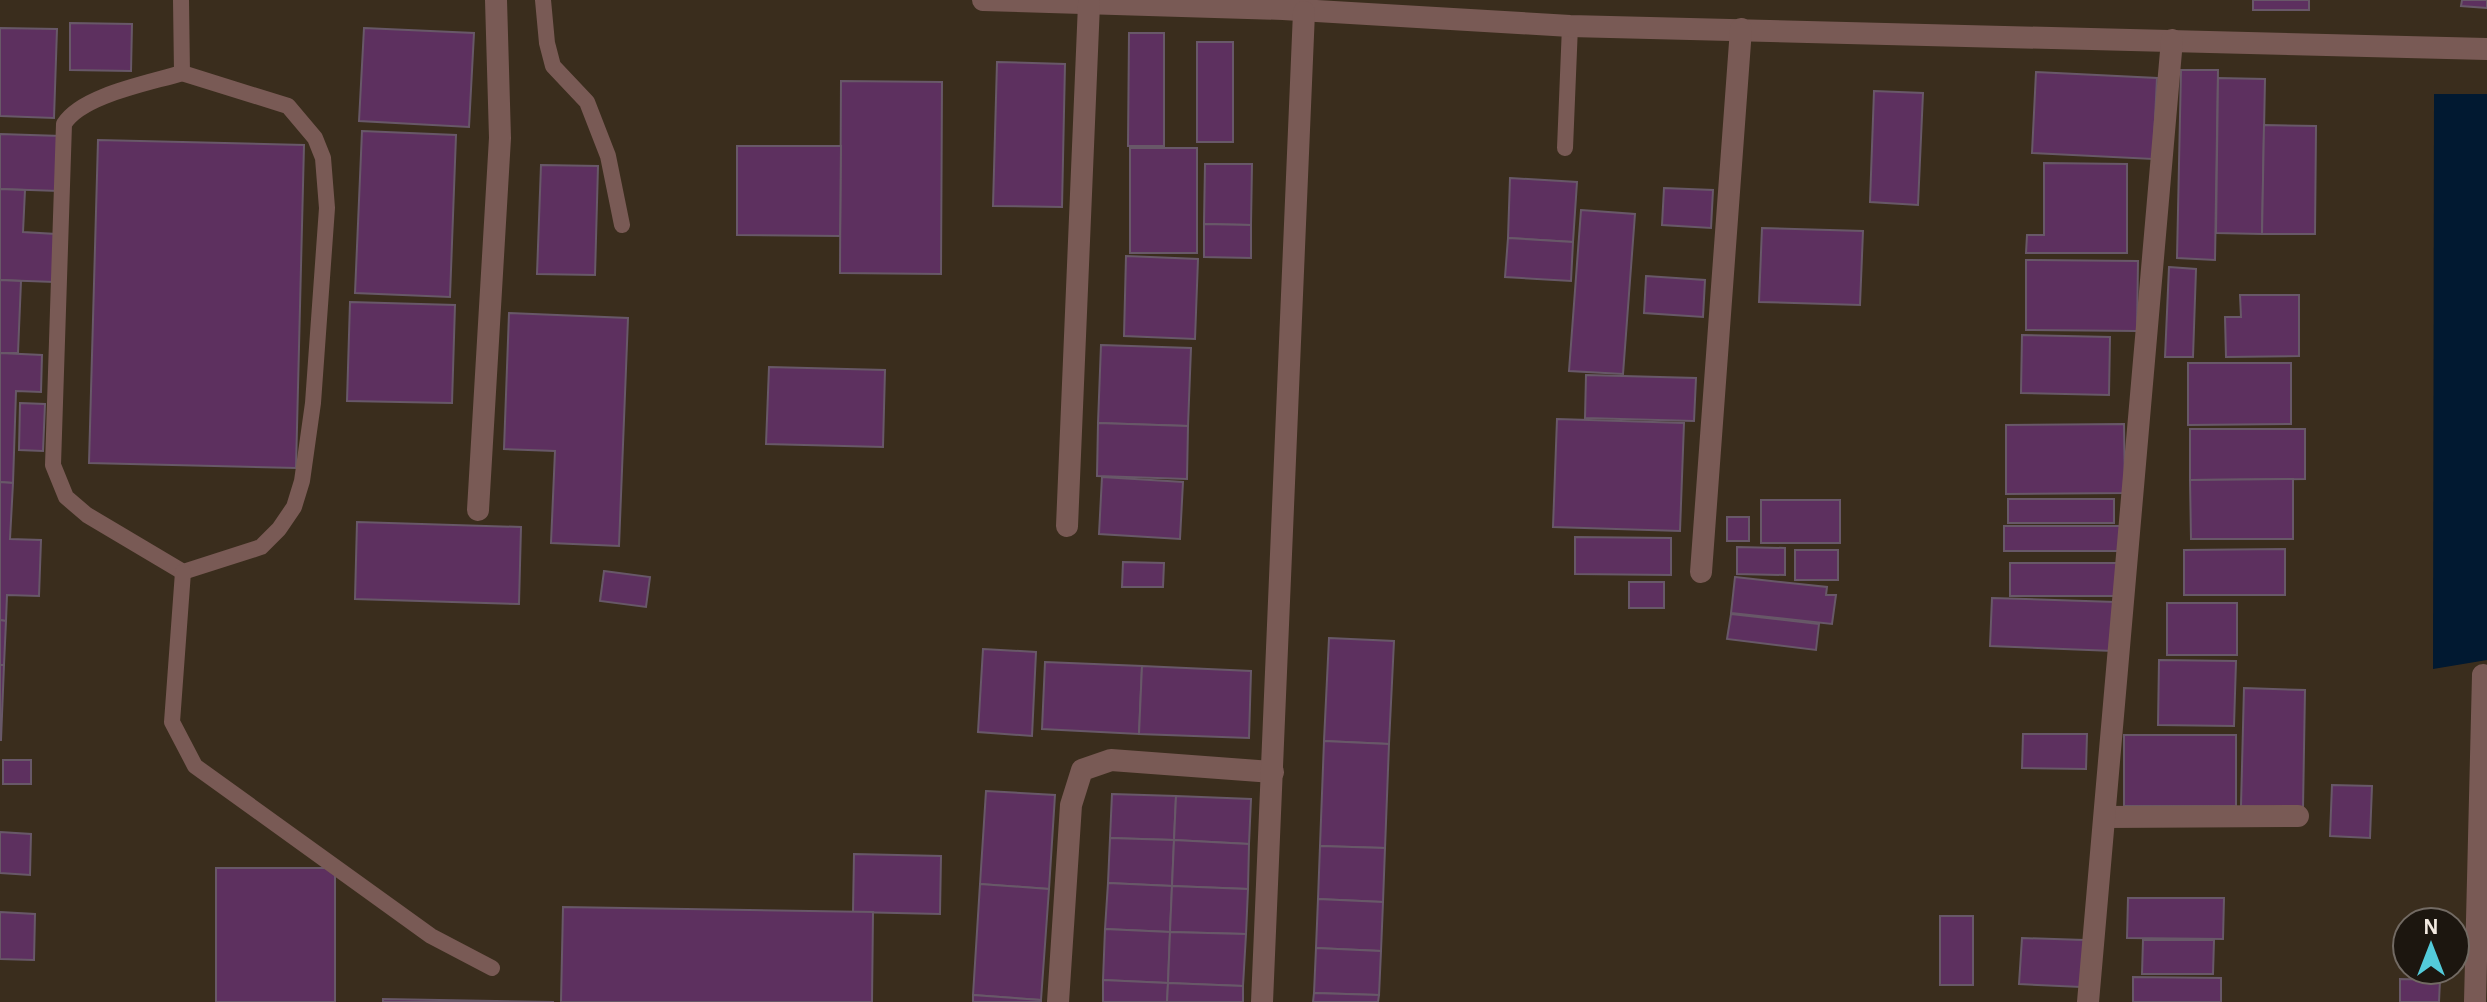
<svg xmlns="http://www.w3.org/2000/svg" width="2487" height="1002" font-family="'Alegreya Sans',sans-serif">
<rect width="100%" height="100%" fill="#3a2d1d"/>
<path fill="#011931" d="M2434 94H2487V660L2433 669Z"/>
<g fill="#5d305f" stroke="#685868" stroke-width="2">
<rect x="2253" y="0" width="56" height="10"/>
<path d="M2462 0H2487V8L2461 6Z"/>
<path d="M70 23 132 24 131 71 70 70Z"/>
<path d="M0 28 57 29 54 118 0 116Z"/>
<path d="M364 28 474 33 469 127 359 121Z"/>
<path d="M1129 33H1164V146H1128Z"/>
<rect x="1197" y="42" width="36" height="100"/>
<path d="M997 62 1065 64 1062 207 993 206Z"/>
<path d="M2181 70H2218L2215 260 2177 258Z"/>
<path d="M2036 72 2157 78 2153 159 2032 153Z"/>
<path d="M2218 78 2265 79 2262 234 2216 233Z"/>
<path d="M841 81 942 82 941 274 840 273Z"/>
<path d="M1874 91 1923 93 1918 205 1870 202Z"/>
<path d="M2264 125 2316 126 2315 234H2262Z"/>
<path d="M362 131 456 135 450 297 355 293Z"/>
<path d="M0 134 61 136 59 191 0 189Z"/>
<path d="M98 140 304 145 296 468 89 463Z"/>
<path d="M737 146H841L840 236 737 235Z"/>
<rect x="1130" y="148" width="67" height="105"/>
<path d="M2044 163 2127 164V253H2026L2027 235H2044Z"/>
<path d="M1205 164H1252L1251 225 1204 224Z"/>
<path d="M541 165 598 166 595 275 537 274Z"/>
<path d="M1510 178 1577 182 1573 242 1508 238Z"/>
<path d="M1664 188 1713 190 1711 228 1662 225Z"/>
<path d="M0 189 25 190 23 232 56 234 54 282 0 280Z"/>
<path d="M1581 210 1635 214 1623 374 1569 371Z"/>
<path d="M1204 224 1251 225V258L1204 257Z"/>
<path d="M1762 228 1863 231 1860 305 1759 302Z"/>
<path d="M1508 238 1573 242 1571 281 1505 277Z"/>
<path d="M1126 256 1198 259 1195 339 1124 336Z"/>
<path d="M2026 260 2138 261 2137 331 2026 330Z"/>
<path d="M2169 267 2196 269 2193 357H2165Z"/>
<path d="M1646 276 1705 280 1703 317 1644 313Z"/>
<path d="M0 280 21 281 18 353H0Z"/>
<path d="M2240 295H2299V356L2226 357 2225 317H2241Z"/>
<path d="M350 302 455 305 452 403 347 401Z"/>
<path d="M509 313 628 318 619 546 551 543 555 451 504 449Z"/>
<path d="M2022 335 2110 337 2109 395 2021 393Z"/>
<path d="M1101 345 1191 348 1188 426 1098 423Z"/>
<path d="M0 353 42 355 41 392 16 391 13 483 0 482Z"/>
<path d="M2188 363H2291V424L2188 425Z"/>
<path d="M769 367 885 370 883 447 766 444Z"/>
<path d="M1586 375 1696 378 1694 421 1585 418Z"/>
<path d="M20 403 45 404 43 451 19 450Z"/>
<path d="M1557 419 1684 423 1680 531 1553 527Z"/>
<path d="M1098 423 1188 426 1187 479 1097 476Z"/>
<path d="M2124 424 2125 493 2006 494V425Z"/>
<path d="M2190 429H2305V479L2190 480Z"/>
<path d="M1102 477 1183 482 1180 539 1099 534Z"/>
<path d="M2293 479V539H2191L2190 480Z"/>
<path d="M0 482 13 483 10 539 41 540 39 596 7 595 6 621 0 620Z"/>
<rect x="2008" y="499" width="106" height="24"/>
<rect x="1761" y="500" width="79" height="43"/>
<rect x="1727" y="517" width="22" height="24"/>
<path d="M357 522 521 527 519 604 355 599Z"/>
<rect x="2004" y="526" width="121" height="25"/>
<path d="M1575 537 1671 538V575L1575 574Z"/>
<path d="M1737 547 1785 548V575L1737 574Z"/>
<path d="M2285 549V595H2184V550Z"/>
<rect x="1795" y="550" width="43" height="30"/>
<path d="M1123 562 1164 563 1163 587H1122Z"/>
<rect x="2010" y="563" width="110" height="33"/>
<path d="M604 571 650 577 646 607 600 601Z"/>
<path d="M1735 577 1827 587 1826 595H1836L1832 624 1731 613Z"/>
<rect x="1629" y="582" width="35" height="26"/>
<path d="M1992 598 2115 602 2113 651 1990 646Z"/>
<rect x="2167" y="603" width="70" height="52"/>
<path d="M1731 614 1819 624 1816 650 1727 639Z"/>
<path d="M0 620 6 621 4 665H0Z"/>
<path d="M1329 638 1394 641 1389 744 1324 741Z"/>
<path d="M983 649 1036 652 1032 736 978 732Z"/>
<path d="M2159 660 2236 661 2234 726 2158 725Z"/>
<path d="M1045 662 1142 666 1139 734 1042 729Z"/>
<path d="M0 665H4L1 740H0Z"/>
<path d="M1142 666 1251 671 1249 738 1139 734Z"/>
<path d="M2244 688 2305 690 2303 808 2241 806Z"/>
<path d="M2023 734H2087L2086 769 2022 768Z"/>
<rect x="2124" y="735" width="112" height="71"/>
<path d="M1324 741 1389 744 1385 848 1320 846Z"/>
<rect x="3" y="760" width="28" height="24"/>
<path d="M2332 785 2372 786 2370 838 2330 836Z"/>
<path d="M986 791 1055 795 1049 889 980 884Z"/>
<path d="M1112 794 1176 796 1174 840 1110 838Z"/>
<path d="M1176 796 1251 799 1249 844 1174 840Z"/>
<path d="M0 832 31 834 30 875 0 873Z"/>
<path d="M1110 838 1174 840 1172 886 1108 883Z"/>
<path d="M1174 840 1249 844 1248 889 1172 886Z"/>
<path d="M1320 846 1385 848 1383 902 1318 899Z"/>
<path d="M854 854 941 856 940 914 853 912Z"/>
<rect x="216" y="868" width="119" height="134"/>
<path d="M1108 883 1172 886 1170 932 1105 929Z"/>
<path d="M980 884 1049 889 1041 1000 973 995Z"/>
<path d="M1172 886 1248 889 1246 934 1170 932Z"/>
<path d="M2128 898H2224L2223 939 2127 938Z"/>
<path d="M1318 899 1383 902 1381 951 1316 948Z"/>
<path d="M563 907 873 912 872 1002H561Z"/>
<path d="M0 912 35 914 34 960 0 959Z"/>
<rect x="1940" y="916" width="33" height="69"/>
<path d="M1105 929 1170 932 1168 983 1103 980Z"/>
<path d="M1170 932 1246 934 1243 986 1168 983Z"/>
<path d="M2022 938 2084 940 2081 987 2019 984Z"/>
<path d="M2143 940H2214L2213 974H2142Z"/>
<path d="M1316 948 1381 951 1379 995 1314 993Z"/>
<path d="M2133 977 2221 978V1002H2133Z"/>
<path d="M2400 979 2440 980 2439 1002H2400Z"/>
<path d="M1103 980 1168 983 1167 1002H1103Z"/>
<path d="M1168 983 1243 986V1002H1167Z"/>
<path d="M1314 993 1379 995 1378 1002H1313Z"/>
<path d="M973 995 1041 1000V1002H973Z"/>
<path d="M383 999 554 1002H383Z"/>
</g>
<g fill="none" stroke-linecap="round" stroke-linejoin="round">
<g stroke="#795a55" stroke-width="16">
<path d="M181 0 182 73 288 106 315 138 323 158 327 208 313 403 302 481 294 507 279 529 261 547 183 572 87 515 66 497 53 465 64 124C82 95 150 83 182 73"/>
<path d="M543 0 547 43 553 66 587 102 608 156 622 225"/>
<path d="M1565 148 1570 26"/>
<path d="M183 572 172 722 195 766 431 936 492 968"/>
</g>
<g stroke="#795a55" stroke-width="22">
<path d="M983 0 1283 9 1570 26 2487 49"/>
<path d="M478 510 500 138 496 0"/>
<path d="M1067 526 1089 4"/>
<path d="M1701 572 1741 29"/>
<path d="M2105 817 2298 816"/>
<path d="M1058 1002 1071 805 1082 770 1111 760 1273 772"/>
<path d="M1262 1002 1304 12"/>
<path d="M2088 1002 2172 40"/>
<path d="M2475 1002 2483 675"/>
</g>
</g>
<g transform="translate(2431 946)"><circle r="38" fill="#1c160f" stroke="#726a63" stroke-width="2"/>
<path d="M0-6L14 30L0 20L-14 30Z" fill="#53cbda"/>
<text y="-12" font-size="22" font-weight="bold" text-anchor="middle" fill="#f2e9e0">N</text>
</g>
</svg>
